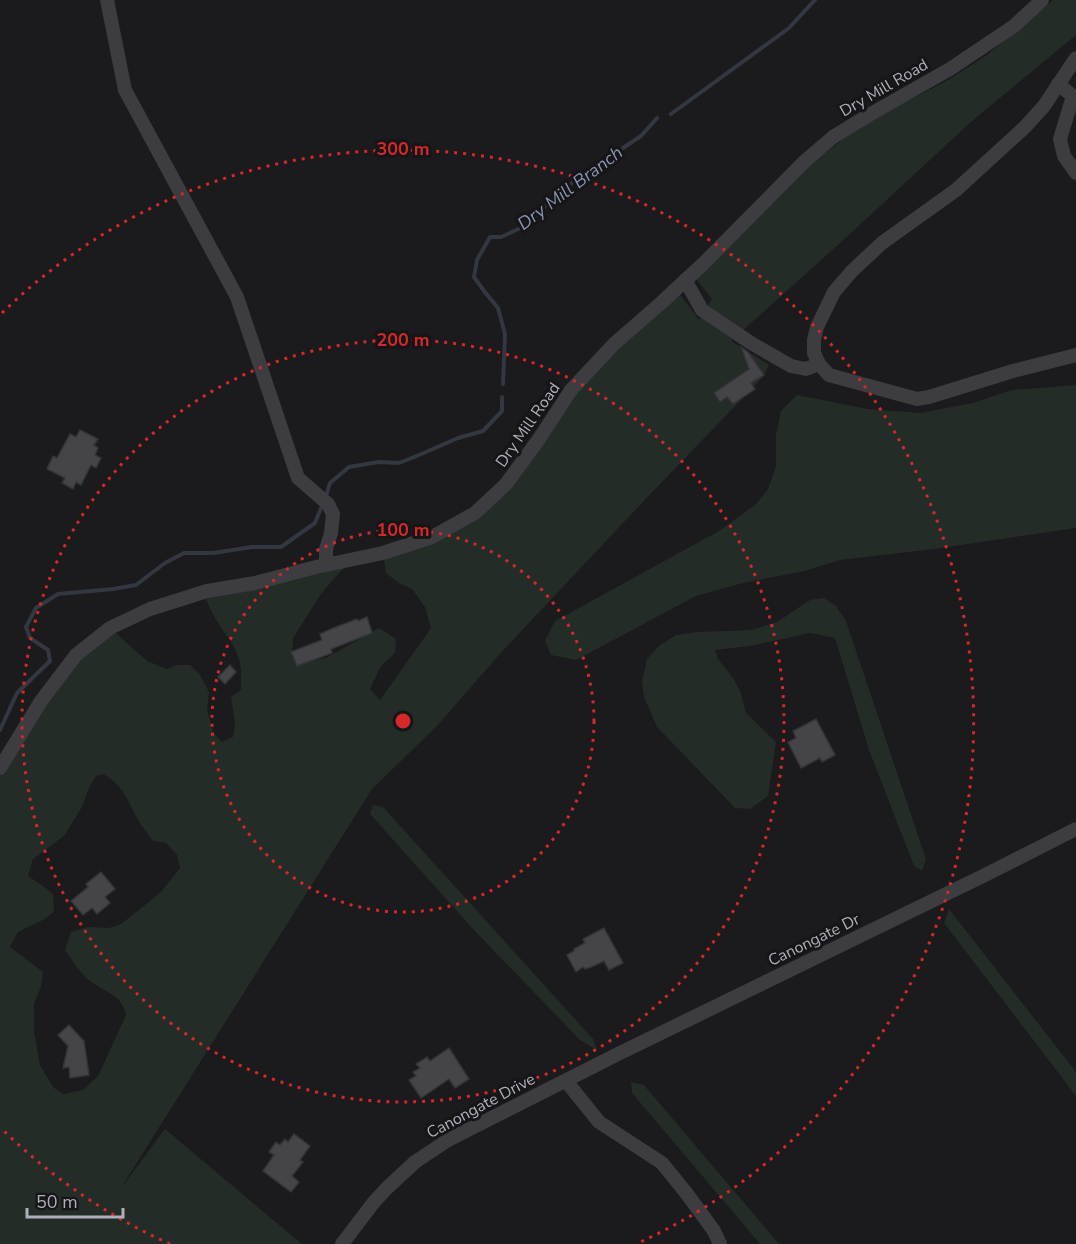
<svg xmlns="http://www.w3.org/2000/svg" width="1076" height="1244" font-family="'Nunito Sans',sans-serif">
<rect width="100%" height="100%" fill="#1b1a1c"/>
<g fill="#242c27" fill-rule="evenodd">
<path d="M1053 0H1076V35L972 121 850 234 731 341 769 365 763 377 639 506 498 656 437 726 372 789 121 1188 165 1129 302 1244H0V768L41 701 110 628 147 661 167 669 176 665H190L200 675 209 692 207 710 213 732 222 742 233 737 235 724 231 697 241 690C243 655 236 650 218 623 212 614 208 603 203 593L355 559 338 574 321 594 293 638 292 654 299 663 326 658 379 628 396 639 395 653 381 666 370 689 380 700 431 628 425 607 412 589 399 583 386 573 383 553 432 537 506 484 571 390 676 289 699 320 712 299 696 279 809 165 862 125 948 80 987 55ZM104 774C126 788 128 804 141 825 145 830 149 835 153 841L166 843 177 855 180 868 160 893 121 924 109 928 88 927 71 932 65 950C73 962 81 975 93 983 108 994 121 994 126 1015L98 1076 83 1090 63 1094 53 1087 40 1065 34 1031V1004L41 987 43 972 10 947 18 932 43 920 54 912 53 894 43 886 28 876 33 859 64 836 82 807 88 790 96 776Z"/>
<path d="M1076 385V528L934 549 840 560 805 571 743 583 696 596 576 660 551 655 545 641 555 621 719 531 756 504 768 489 776 466V434L781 411 797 395 868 409 920 413 973 403 1012 390Z"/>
<path d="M824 598 836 606 846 621 926 859 922 871 914 866 869 750 835 638 810 633 750 646 715 650 718 659 733 678 741 693 746 713 776 742 768 796 750 809 735 808 657 727 644 697 642 681 647 659 660 645 676 635 698 632 752 630 777 622 810 600Z"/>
<path d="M373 805 383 807 593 1039 597 1050 580 1040 473 929 370 814Z"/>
<path d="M949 909 1076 1072V1096L944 923Z"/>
<path d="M631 1082 644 1085 779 1244H760L632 1093Z"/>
</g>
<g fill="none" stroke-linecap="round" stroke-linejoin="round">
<g stroke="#333741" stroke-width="4">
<path d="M671 114 789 28 815 0"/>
<path d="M503 384 505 334 498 308 484 291 474 277 477 260 490 237H501L525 226 560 192 584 174 641 136 657 118"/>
<path d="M326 496 330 483 349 467 379 462 399 463 419 455 458 438 483 431 502 411V397"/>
<path d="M0 730 17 693 50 661 48 650 30 638 26 627 36 608 58 594 113 589 136 585 165 563 184 553H213L252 547H281L315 523 321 508"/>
</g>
</g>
<g fill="#454449" stroke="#353438" stroke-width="1.5">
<path d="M741 347 748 352 764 375 751 383 755 389 733 404 727 397 720 402 714 393 749 369Z"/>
<path d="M80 430 98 439 94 445 98 448 95 455 101 458 96 468 91 465 81 485 76 482 73 489 62 483 65 478 47 469 53 456 57 458 70 434 76 437Z"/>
<path d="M367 617 372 633 331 649 332 653 297 666 291 652 322 640 320 634 331 629 357 619 358 621Z"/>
<path d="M230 665 236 672 225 684 218 677Z"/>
<path d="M816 719 835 755 822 762 820 758 801 768 788 742 796 738 793 731Z"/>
<path d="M101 872 115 889 105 897 110 903 97 914 92 908 83 915 71 901 88 887 86 884Z"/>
<path d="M604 928 623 963 609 970 604 961 591 967 585 969 583 967 576 972 567 955 574 951V949L585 943 583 939Z"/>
<path d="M69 1025 84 1041 89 1075 70 1078 69 1067 63 1068 68 1046 58 1035Z"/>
<path d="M449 1048 469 1079 455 1088 449 1079 421 1098 409 1080 416 1076 413 1072 420 1068 416 1064 427 1057 430 1061Z"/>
<path d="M294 1134 310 1146 300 1160 303 1162 292 1176 299 1182 291 1192 263 1171 274 1155 269 1152 276 1142 280 1145 285 1139 288 1142Z"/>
</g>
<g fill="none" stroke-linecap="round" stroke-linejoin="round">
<g stroke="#3c3c41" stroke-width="14">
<path d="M107 0 125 90 237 297 298 478 328 504 333 514 331 533 326 549V565"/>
<path d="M1076 58 1044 106 1025 127 956 190 882 243 852 271 834 292 817 327 814 340V353L819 364 829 375 917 399 929 397 1013 371 1076 355"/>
<path d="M1058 84 1073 96 1060 139 1064 156 1076 173"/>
<path d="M685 280 702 310 751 343 791 366 806 369 819 364"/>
<path d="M0 768 41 701 76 655 110 628 150 609 207 591 255 583 316 567 383 553 432 537 475 513 506 484 539 439 571 390 614 344 661 303 703 264 805 161 833 137 869 115 950 69 1014 26 1042 0"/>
<path d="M566 1081 599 1122 662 1163 687 1194 714 1231 720 1244"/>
<path d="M342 1244 374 1202 387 1188 415 1162 448 1140 618 1054 981 877 1076 829"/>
</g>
</g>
<g fill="none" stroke="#d62828" stroke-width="3" stroke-dasharray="3 6">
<circle cx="403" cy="721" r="191"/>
<circle cx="403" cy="721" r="381"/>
<path d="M170 1244A572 572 0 0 1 2 1129M2 313A572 572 0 1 1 636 1244"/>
</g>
<g text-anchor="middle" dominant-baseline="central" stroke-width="6" stroke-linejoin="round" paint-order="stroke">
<g font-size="16" fill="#aeafbb" stroke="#161517">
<text transform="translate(884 88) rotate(-30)">Dry Mill Road</text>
<text transform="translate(528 425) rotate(-55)">Dry Mill Road</text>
<text transform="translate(814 940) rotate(-26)">Canongate Dr</text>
<text transform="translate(481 1106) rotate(-28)">Canongate Drive</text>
</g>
<g font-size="18" font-style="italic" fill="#8894b2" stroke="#161517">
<text transform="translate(570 188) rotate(-37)">Dry Mill Branch</text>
</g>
</g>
<circle cx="403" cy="721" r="9" fill="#d62828" stroke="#161517" stroke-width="3"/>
<g font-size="18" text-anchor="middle" font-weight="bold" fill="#d62828" stroke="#161517" stroke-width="6" stroke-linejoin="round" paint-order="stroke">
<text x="403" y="155">300 m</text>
<text x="403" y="346">200 m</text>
<text x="403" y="536">100 m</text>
</g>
<path d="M27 1208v9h96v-9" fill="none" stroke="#aeafbb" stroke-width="3"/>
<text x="36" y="1208" font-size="18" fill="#aeafbb" stroke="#161517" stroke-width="4.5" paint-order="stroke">50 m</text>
</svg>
